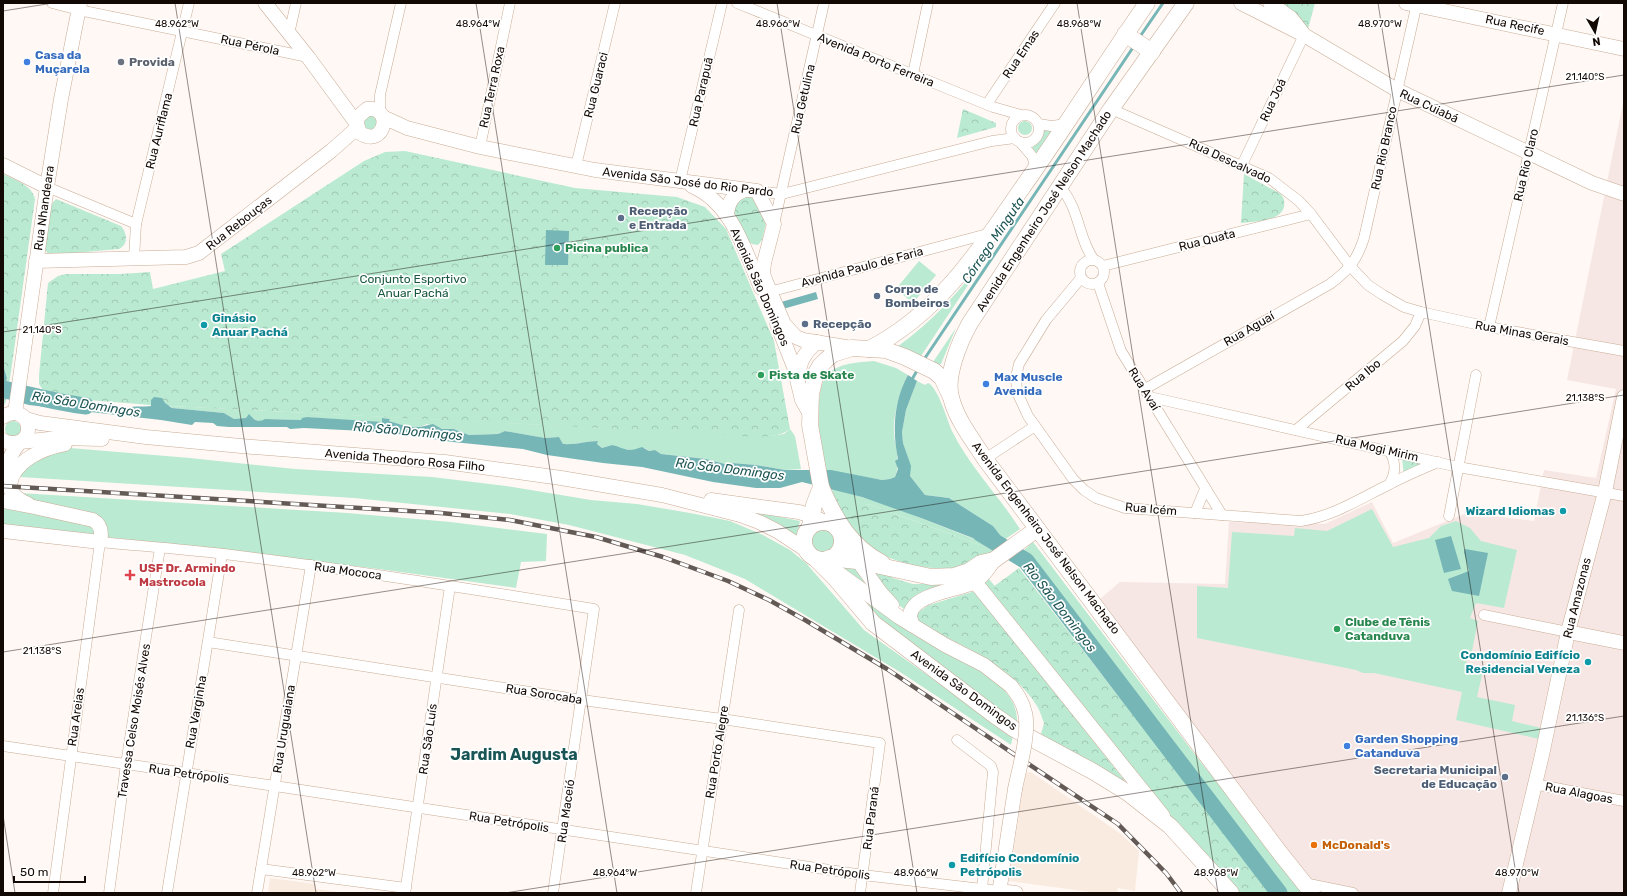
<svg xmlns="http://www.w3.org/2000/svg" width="1627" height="896" font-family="Rubik,sans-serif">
<defs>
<pattern id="forest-crowns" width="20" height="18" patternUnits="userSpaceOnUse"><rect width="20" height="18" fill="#baead2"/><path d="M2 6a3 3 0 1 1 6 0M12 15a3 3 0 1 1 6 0" fill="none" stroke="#9fc7b3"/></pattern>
</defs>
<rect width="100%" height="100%" fill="#fff8f4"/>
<path fill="#f7e7e4" d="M1624 98V893H1315L1095 603 1120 582 1225 584 1229 522 1325 524 1372 502 1393 543 1467 513 1534 521 1544 470 1596 478 1616 389 1567 380Z"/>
<g fill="#faebe0">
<path d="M1031 772 1121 834 1139 851 1135 891 1118 888 1117 893H1098L1009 881 1025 773Z"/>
<path d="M270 878 316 884V889L344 893H268Z"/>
</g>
<g fill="#baead2">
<path d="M365 115 374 116 377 122 376 125 372 130H366L361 120Z"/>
<circle cx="1025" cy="128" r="7"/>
<path d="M1042 129H1055L1038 156 1032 147 1040 137Z"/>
<path d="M992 249 921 356 918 357 897 347C935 320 964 286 992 249Z"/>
<path d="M919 261 936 275 913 303 896 289Z"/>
<path d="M956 328 941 364 939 365 933 362Z"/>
<path d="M874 361 896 368 908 375C900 390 893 416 894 433 895 448 901 462 895 477L890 479 882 480 823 470C821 450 812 389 828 374 839 363 859 362 874 361Z"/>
<path d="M917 381 925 385 928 383C938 387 947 420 952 431 969 466 999 496 1020 529L1004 540 993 526 949 498 925 495 910 476V465L903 443 902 432 906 410Z"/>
<path d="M171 406 769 436 784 434 790 429 795 436 801 469 785 470 756 465 732 463 725 464 706 459 661 454 655 450 649 451 645 448 633 450 619 449 612 445 602 448 597 444 598 441C586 441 575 445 563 444L559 437 545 438 505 431 498 434 469 435 455 429H443L427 424 420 427H409L389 421 390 419 383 418 382 423 307 417 301 420 265 419 261 422 252 418 234 419 224 413 172 408Z"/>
<circle cx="13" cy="429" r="8"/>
<path d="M70 448 190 458 295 469 432 477 506 486 591 500 637 504 690 513 730 521 763 535 790 550 806 563 864 630 1013 736 1011 745 900 672 745 579 685 555 569 525 510 514 354 498 20 477 23 469 45 456Z"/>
<path d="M832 489C889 502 942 528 996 547L994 550 871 505 834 500Z"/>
<path d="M3 492 347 513 451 522 547 534 546 561 521 562 516 588C346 563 174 544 3 526Z"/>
<path d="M1372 509 1393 547 1429 538 1441 526 1456 521 1470 528 1481 541 1517 550 1504 608 1476 603 1470 618 1478 621 1472 651 1468 652 1466 667 1483 671 1477 697 1515 705 1512 721 1541 728 1539 739 1456 720 1462 692 1374 673H1363L1356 670 1197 638V586L1228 588 1232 532 1294 536 1295 528 1327 531Z"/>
<path d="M745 510 800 521 796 538Z"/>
<circle cx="824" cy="540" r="14"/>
<path d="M1033 542 1203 765 1239 807 1304 893H1283L1192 776 1024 550Z"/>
<path d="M855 564 879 597 840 569Z"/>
<path d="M989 579 1244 893H1239L1167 818 983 584Z"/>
<path d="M856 592C880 609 904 628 929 643 950 656 981 667 998 684 1010 695 1018 707 1017 724L878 618Z"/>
</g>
<g fill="url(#forest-crowns)">
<path d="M1277 3H1315L1308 29Z"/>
<path d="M963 109 996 123V127L957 138Z"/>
<path d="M405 151 575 188 677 197 705 207 726 229 774 341 790 429C774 442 736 435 716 434L151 405 75 399 45 393 39 384V375L48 283 58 276 66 274H121L150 272 153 289 225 271 221 254 364 161 385 152Z"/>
<path d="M3 174C15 180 32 185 35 199L11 372 6 401 3 407 7 378 3 365Z"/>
<path d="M1244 174 1279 193C1284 197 1285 201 1284 207 1280 222 1254 221 1241 223Z"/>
<path d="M751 192 766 223 762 240 758 245 752 244 748 241 732 210V204Z"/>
<path d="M56 199 121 226C127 233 129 244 119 249L51 255 48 254 45 249 51 205Z"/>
<path d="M1402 458 1432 464 1404 476Z"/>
<path d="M837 499 871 505 994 550C988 554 982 559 976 562 941 578 882 562 854 537 848 531 838 508 834 500Z"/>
<path d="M867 567 877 569 893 578 913 584H943L976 574 928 590 916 595 905 610 888 596Z"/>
<path d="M1019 568 1271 893H1244L993 587Z"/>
<path d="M975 591 1132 790 1041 740V734L1044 723C1042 718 1040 711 1037 706 1011 665 961 645 919 624L917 620V613L929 605Z"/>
</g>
<g fill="#76b6b6">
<path d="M546 230 569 231 568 265H545Z"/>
<path d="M816 292 818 299 783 309 781 302Z"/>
<path d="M3 365 7 378 5 386 32 392 59 403H97C108 411 119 407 131 407 138 406 144 407 151 406V400L154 397 162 398 165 403 172 408 224 413 234 419 246 418 249 414C254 420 258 423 265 419L301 420 302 418 307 417 382 422V418L390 419 389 421 409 427H420L433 424 442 429H454L469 435 498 434 505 431 545 438 559 437 563 444C576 445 586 441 598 441L597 444 602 448 612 445C625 448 626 453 642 447L649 451 655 450 661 454 706 459 725 464 732 463 756 465 785 470H831L882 480 890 479 895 477 898 469 895 461 898 459C892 431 894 400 908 375L917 381 906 410 902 432 903 443 911 466 910 476 925 495 949 498 993 526 1004 540 996 547 921 518 862 497 802 482 780 488H756L713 482 642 467 603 463 547 455 523 449 453 442 384 432 304 428 290 429 287 427H229L217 426 213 423 195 422 192 425 161 420 29 405 3 398Z"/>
<path d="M1451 536 1461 569 1444 573 1435 540Z"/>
<path d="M1465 549 1488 553 1479 596 1452 591 1448 579 1469 571 1464 552Z"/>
</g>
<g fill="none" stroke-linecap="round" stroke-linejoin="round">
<g stroke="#76b6b6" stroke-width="3">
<path d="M1139 38 1163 3"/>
<path d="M923 361 1134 46"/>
<path d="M911 381 918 369"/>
</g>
<g stroke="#76b6b6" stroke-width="17">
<path d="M3 389C31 395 58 403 86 406"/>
<path d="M980 533 1026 561 1279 893"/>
</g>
<defs>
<g id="street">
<path d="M52 3 79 10 308 57"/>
<path d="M737 3 993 107 1021 115"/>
<path d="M289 34 296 3"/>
<path d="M913 74 928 3"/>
<path d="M987 104 1055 3"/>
<path d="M1111 109 1269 178 1299 201 1311 214 1350 266 1368 285 1383 295 1404 307 1421 312 1489 327 1624 351"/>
<path d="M380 113V95L401 3"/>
<circle cx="1025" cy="129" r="14"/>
<path d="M1039 124 1051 126 1067 124"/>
<path d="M1020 142 1032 156 1036 168"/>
<path d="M480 147 510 3"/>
<path d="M1242 165 1304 35"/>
<path d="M576 166 615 3"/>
<path d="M680 181 722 3"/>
<path d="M47 187 136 224"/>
<path d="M1061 188C1080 210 1078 238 1094 260"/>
<path d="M757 191 782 194 992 141 1015 138"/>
<path d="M774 224 824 3"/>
<path d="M134 259 136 224 189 3"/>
<circle cx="1092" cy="272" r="12"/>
<path d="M1103 266 1311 214"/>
<path d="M1081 278 1046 320 1019 364 1016 377 1017 392 1028 416 1073 479 1084 490 1096 498 1125 508 1301 521C1334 516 1361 498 1390 484 1405 476 1422 469 1438 462"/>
<path d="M1098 283 1121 351 1222 515"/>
<path d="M769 292 991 233"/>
<path d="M1489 327 1563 3"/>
<path d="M1145 389 1330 284C1349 270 1357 260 1364 238L1417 3"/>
<path d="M1150 397 1458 467 1624 496"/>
<path d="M1296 430 1403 341 1415 326 1421 312"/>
<path d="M985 459 1035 426"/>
<path d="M1390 483C1396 472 1396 463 1390 452"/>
<path d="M1195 513 1205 489"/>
<path d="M1449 516 1476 375"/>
<path d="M1484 615 1568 632"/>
<path d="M208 642 582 700 722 719 880 743 860 893"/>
<path d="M957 740 991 766 993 772 982 889"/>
<path d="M3 746 275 786 863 875 999 891"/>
<path d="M1534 784 1624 801"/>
<path d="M261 869 406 888"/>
<path d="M1304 883 1353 893"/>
<path d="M53 893 100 542C141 546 183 549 224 554 348 569 471 589 594 609L553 893"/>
<path d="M109 893 126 764 160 548"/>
<path d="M167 893 222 554"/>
<path d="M257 893 311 565"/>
<path d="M405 893 450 586"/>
<path d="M696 893 739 610"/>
</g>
<g id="secondary">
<path d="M265 3 308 57 357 124 360 133C385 149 394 106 367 109L358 117 357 124"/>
<path d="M1241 3 1304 35 1397 90 1592 183 1624 194"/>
<path d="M1270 3 1291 18 1302 32"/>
<path d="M1406 3 1624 49"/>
<path d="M383 117 407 128 480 147 595 170 757 191 774 224 764 263 763 273 766 282 784 324 796 337 803 340 852 348"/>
<path d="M3 165 47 187"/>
<path d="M692 186C732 203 745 251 761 288"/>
<path d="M727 215C728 202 733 194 745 190"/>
<path d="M36 261 186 257 199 253 331 151 357 128"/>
<path d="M777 324 794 367 802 400 810 414"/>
<path d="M799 377C798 362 806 351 817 342"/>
<path d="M15 413 47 187 61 99 80 3"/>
<path d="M3 417C27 401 39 439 15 443 11 443 7 443 3 440"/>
<path d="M26 419 40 423 146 437 241 446 445 462 561 478 662 495 740 515 759 522 777 531 806 550"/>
<path d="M10 485C13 461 43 448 65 444"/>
<path d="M711 500 799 512 812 516 825 522"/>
<path d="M3 501 34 507 93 520C102 525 102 533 100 542L3 531"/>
<path d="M28 504C0 493 2 463 20 442L59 438 102 439"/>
<path d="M843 540 881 593 892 605"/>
<path d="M833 569 899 617 945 645 984 665 1011 686"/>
<path d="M975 582 1163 816"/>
<path d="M912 625C912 622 910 618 910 616 911 594 958 590 973 583 982 578 988 569 994 560"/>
<path d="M1568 632 1624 643"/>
<path d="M999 891 1016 893"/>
<path d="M999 893 1015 789"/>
<path d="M1509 893 1542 755 1568 632 1605 492 1624 397"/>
</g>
<g id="primary">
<path d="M1186 3 1111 109 970 323C960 341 945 376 951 397 956 419 972 439 985 459L1280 853 1312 893"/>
<path d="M1125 34 1152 52"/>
<path d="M869 349C938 314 977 253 1020 191 1064 129 1104 65 1147 3"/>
<path d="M821 487C835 519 850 546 882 563"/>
<circle cx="823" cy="541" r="19"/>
<path d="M810 526 814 505 821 487 810 425 811 394 816 373 820 366 826 360 833 354 852 348 886 350 905 357 934 371 942 378 950 395"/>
<path d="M829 558 857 561 931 577 954 576 969 571 981 563 994 560 1037 529"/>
<path d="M816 559 835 578 873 623 994 715 1014 729 1094 772 1128 793 1170 826 1231 893"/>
</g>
</defs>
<use href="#street" stroke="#c9ac96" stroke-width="11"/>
<use href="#secondary" stroke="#c9ac96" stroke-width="15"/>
<use href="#primary" stroke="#c9ac96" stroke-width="17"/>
<use href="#street" stroke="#fff" stroke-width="10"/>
<use href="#secondary" stroke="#fff" stroke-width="14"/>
<use href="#primary" stroke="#fff" stroke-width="16"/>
<defs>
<path id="rail" d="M3 486 441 513 510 520 596 537 663 557 728 581 769 600 805 620 887 669 1118 824 1166 873 1181 893"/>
</defs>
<use href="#rail" stroke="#635a56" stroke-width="4.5"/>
<use href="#rail" stroke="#fff" stroke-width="3" stroke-dasharray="9" stroke-linecap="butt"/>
<defs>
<path id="secondary-bridge" d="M1011 686C1017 694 1023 702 1025 713 1030 732 1019 769 1015 789"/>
</defs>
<use href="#secondary-bridge" stroke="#c9ac96" stroke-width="15" stroke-linecap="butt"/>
<use href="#secondary-bridge" stroke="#fff" stroke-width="14"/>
</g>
<path fill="none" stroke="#130904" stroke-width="1" stroke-opacity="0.45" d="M175 3 316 893M476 3 617 893M777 3 917 893M1077 3 1218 893M1378 3 1519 893M3 11 53 3M3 332 1624 75M3 652 1624 395M3 815 15 893M505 893 1624 716"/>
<g fill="#3f7fe0" stroke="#fff" stroke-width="1.5">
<circle cx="27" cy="62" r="4"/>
<circle cx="986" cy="384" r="4"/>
<circle cx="1347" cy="746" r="4"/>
</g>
<circle fill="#6b7280" stroke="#fff" stroke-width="1.5" cx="121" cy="62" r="4"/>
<g fill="#5c6f8a" stroke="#fff" stroke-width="1.5">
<circle cx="621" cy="218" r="4"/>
<circle cx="877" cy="296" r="4"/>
<circle cx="805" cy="324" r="4"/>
<circle cx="1505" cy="777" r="4"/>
</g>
<g fill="#2e9e5b" stroke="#fff" stroke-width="1.5">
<circle cx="557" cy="248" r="4"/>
<circle cx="761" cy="375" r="4"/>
<circle cx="1337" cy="629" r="4"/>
</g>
<g fill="#0f9aa8" stroke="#fff" stroke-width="1.5">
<circle cx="204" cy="325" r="4"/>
<circle cx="1563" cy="511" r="4"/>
<circle cx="1588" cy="662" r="4"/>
<circle cx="952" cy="865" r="4"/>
</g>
<path fill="#e0444e" stroke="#fff" stroke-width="1.5" d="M128 569h4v4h4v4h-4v4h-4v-4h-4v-4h4z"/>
<circle fill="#e8710a" stroke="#fff" stroke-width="1.5" cx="1314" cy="845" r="4"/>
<g text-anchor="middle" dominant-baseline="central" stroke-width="3.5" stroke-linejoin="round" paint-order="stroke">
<g font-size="12" fill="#130904" stroke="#fff">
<text transform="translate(1515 25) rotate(12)">Rua Recife</text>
<text transform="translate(250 45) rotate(12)">Rua Pérola</text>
<text transform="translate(1021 54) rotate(-56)">Rua Emas</text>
<text transform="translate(876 60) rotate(22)">Avenida Porto Ferreira</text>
<text transform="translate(596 85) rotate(-76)">Rua Guaraci</text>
<text transform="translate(492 87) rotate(-78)">Rua Terra Roxa</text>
<text transform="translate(701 92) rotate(-77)">Rua Parapuã</text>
<text transform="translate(803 99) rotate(-77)">Rua Getulina</text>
<text transform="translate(1273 100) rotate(-65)">Rua Joá</text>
<text transform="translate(1429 106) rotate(25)">Rua Cuiabá</text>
<text transform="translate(159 131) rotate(-76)">Rua Auriflama</text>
<text transform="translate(1384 148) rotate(-78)">Rua Rio Branco</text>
<text transform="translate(1230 161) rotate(25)">Rua Descalvado</text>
<text transform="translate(1526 165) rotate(-77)">Rua Rio Claro</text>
<text transform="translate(688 182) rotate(7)">Avenida São José do Rio Pardo</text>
<text transform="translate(44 208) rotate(-82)">Rua Nhandeara</text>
<text transform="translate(1044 211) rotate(-57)">Avenida Engenheiro José Nelson Machado</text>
<text transform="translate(239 223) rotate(-38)">Rua Rebouças</text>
<text transform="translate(1207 240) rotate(-14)">Rua Quata</text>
<text transform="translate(862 267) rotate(-15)">Avenida Paulo de Faria</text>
<text transform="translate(760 287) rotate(66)">Avenida São Domingos</text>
<text transform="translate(1249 329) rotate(-30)">Rua Aguaí</text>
<text transform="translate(1522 333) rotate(10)">Rua Minas Gerais</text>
<text transform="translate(1363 375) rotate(-40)">Rua Ibo</text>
<text transform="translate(1144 389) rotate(58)">Rua Avaí</text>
<text transform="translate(1377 448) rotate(13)">Rua Mogi Mirim</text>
<text transform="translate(405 460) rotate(5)">Avenida Theodoro Rosa Filho</text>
<text transform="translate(1151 509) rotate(5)">Rua Icém</text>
<text transform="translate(1046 538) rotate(53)">Avenida Engenheiro José Nelson Machado</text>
<text transform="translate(348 571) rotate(8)">Rua Mococa</text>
<text transform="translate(1577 598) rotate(-76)">Rua Amazonas</text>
<text transform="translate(964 690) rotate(36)">Avenida São Domingos</text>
<text transform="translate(544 694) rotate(9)">Rua Sorocaba</text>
<text transform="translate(196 712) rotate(-80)">Rua Varginha</text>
<text transform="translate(76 717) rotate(-82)">Rua Areias</text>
<text transform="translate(134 721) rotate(-81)">Travessa Celso Moisés Alves</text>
<text transform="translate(284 729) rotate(-81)">Rua Uruguaiana</text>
<text transform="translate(428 739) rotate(-82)">Rua São Luís</text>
<text transform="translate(717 752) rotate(-81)">Rua Porto Alegre</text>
<text transform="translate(189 774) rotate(8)">Rua Petrópolis</text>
<text transform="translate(1579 793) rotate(11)">Rua Alagoas</text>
<text transform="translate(566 811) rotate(-82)">Rua Maceió</text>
<text transform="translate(871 818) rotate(-83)">Rua Paraná</text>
<text transform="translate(509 822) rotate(9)">Rua Petrópolis</text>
<text transform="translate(830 870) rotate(8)">Rua Petrópolis</text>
</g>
<g font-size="12" font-weight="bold" fill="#366cbe" stroke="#fff" text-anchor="start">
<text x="35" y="55">Casa da<tspan x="35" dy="14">Muçarela</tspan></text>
<text x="994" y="377">Max Muscle<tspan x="994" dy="14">Avenida</tspan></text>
<text x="1355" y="739">Garden Shopping<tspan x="1355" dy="14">Catanduva</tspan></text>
</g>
<g font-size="12" font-weight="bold" fill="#5b616d" stroke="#fff" text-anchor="start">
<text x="129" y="62">Provida</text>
</g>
<g font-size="12" font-weight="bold" fill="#4e5e75" stroke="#fff" text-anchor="start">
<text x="629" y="211">Recepção<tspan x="629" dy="14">e Entrada</tspan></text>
<text x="885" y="289">Corpo de<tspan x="885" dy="14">Bombeiros</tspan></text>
<text x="813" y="324">Recepção</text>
<text x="1497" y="770" text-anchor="end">Secretaria Municipal<tspan x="1497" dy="14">de Educação</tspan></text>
</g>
<g font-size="12" font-weight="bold" fill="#27864d" stroke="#fff" text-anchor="start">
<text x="565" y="248">Picina publica</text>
<text x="769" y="375">Pista de Skate</text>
<text x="1345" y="622">Clube de Tênis<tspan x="1345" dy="14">Catanduva</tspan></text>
</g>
<g font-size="12" fill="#185840" stroke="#fff">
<text x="413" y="279">Conjunto Esportivo<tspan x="413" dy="14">Anuar Pachá</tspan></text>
</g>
<g font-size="12" font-weight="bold" fill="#0d838f" stroke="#fff" text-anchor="start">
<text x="212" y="318">Ginásio<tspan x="212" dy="14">Anuar Pachá</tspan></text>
<text x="1555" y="511" text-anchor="end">Wizard Idiomas</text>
<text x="1580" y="655" text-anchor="end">Condomínio Edifício<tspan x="1580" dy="14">Residencial Veneza</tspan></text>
<text x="960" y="858">Edifício Condomínio<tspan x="960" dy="14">Petrópolis</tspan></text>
</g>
<g font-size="12" font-weight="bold" fill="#be3a42" stroke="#fff" text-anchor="start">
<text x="139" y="568">USF Dr. Armindo<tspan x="139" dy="14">Mastrocola</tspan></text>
</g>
<g font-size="12" font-weight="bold" fill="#c56008" stroke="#fff" text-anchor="start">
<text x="1322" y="845">McDonald's</text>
</g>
<g font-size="13" font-style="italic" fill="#1c5454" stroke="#fff">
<text transform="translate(993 240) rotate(-56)">Córrego Minguta</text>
<text transform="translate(86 404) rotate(9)">Rio São Domingos</text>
<text transform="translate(408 431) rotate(5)">Rio São Domingos</text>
<text transform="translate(730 469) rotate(7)">Rio São Domingos</text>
<text transform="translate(1060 607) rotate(52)">Rio São Domingos</text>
</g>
<g font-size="16" font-weight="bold" fill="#195555" stroke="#fff">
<text x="514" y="754">Jardim Augusta</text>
</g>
</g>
<g font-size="10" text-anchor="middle" fill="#130904" stroke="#fff" stroke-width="3.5" stroke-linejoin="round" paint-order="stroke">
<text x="177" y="27">48.962°W</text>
<text x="478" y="27">48.964°W</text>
<text x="778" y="27">48.966°W</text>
<text x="1079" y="27">48.968°W</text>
<text x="1380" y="27">48.970°W</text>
<text x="1585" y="80">21.140°S</text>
<text x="42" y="333">21.140°S</text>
<text x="1585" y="401">21.138°S</text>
<text x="42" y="654">21.138°S</text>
<text x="1585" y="721">21.136°S</text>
<text x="314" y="876">48.962°W</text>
<text x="615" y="876">48.964°W</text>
<text x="916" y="876">48.966°W</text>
<text x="1216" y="876">48.968°W</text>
<text x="1517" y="876">48.970°W</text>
</g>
<rect width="1627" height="896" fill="none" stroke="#130904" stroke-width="8"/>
<g transform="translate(1595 32) rotate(171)" stroke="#ffffff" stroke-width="3" paint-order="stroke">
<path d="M0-3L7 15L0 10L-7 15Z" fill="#130904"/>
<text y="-6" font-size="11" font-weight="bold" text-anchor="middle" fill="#130904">N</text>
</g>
<path d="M14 876v6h71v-6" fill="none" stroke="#130904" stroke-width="2"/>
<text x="20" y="876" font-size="12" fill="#130904" stroke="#ffffff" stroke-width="3" paint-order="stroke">50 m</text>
</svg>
